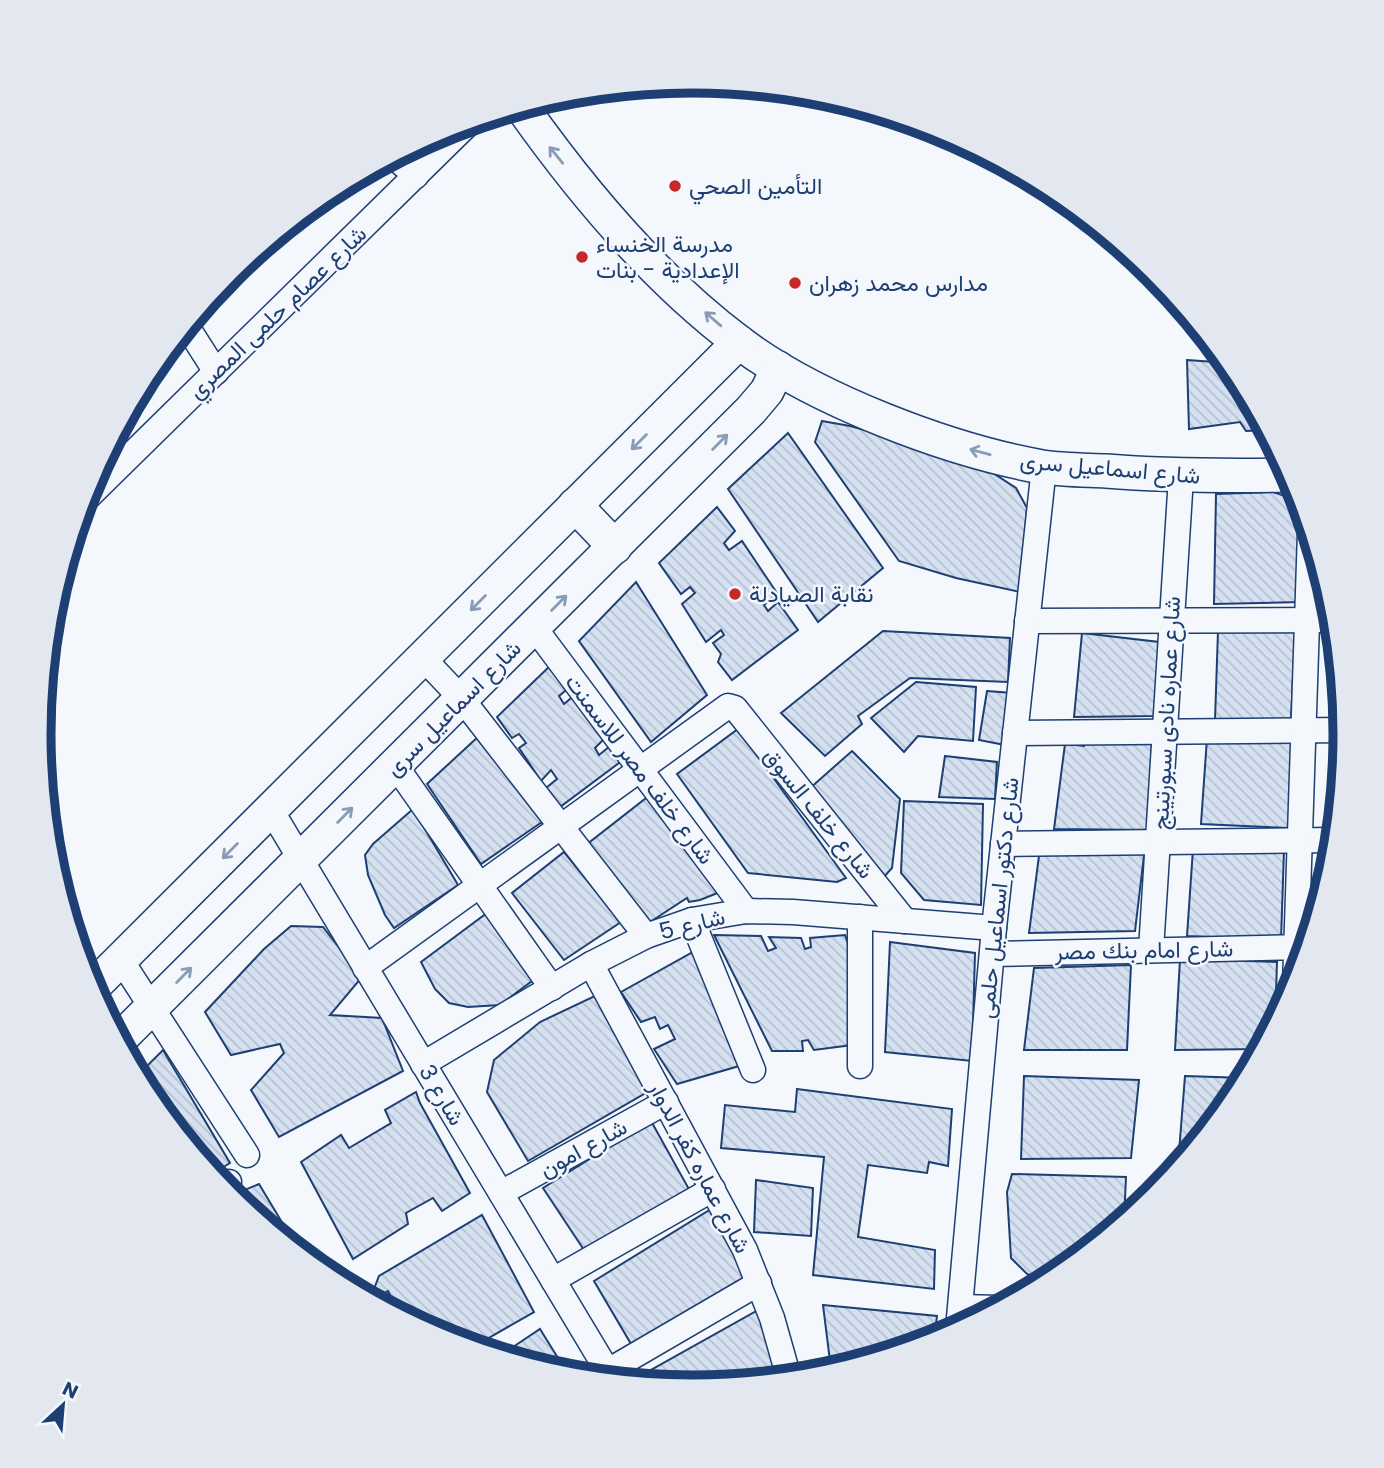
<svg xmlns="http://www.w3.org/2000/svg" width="1384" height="1468" font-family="Poppins,Vazirmatn,sans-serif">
<defs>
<pattern id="building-back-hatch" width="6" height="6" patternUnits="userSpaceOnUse" patternTransform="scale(1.75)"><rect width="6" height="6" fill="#d5e0f0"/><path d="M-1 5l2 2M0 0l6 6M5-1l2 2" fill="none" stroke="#b6c1d1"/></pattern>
</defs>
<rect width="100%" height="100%" fill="#f4f7fb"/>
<g fill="url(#building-back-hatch)" stroke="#1d3f73" stroke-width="2">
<path d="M1187 360 1229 363 1236 371 1267 430 1246 431 1240 422 1189 429Z"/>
<path d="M822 421 850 426 957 455 985 468 1016 488 1027 508 1020 592 956 578 899 561 815 442Z"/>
<path d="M788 433 883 568 818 622 728 489Z"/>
<path d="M1273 492 1288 497 1297 508 1301 602 1214 604 1216 494Z"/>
<path d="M717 507 735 531 724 543 729 550 742 541 777 593 764 605 768 611 778 602 798 630 732 680 718 662 721 654 713 643 724 635 721 630 706 642 682 604 695 593 690 587 681 594 659 563Z"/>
<path d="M636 582 707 695 651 742 579 641Z"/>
<path d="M883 631 1010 638 1008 682 910 678 858 716 862 724 825 756 781 713Z"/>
<path d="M1218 631 1295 632 1291 720H1215Z"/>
<path d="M1082 633 1159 642 1155 716 1074 717Z"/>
<path d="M553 663 571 686 559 696 564 704 576 694 606 737 595 748 599 755 610 746 623 760 560 807 546 788 557 779 551 770 541 781 519 748 526 743 519 734 512 738 497 717Z"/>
<path d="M916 682 976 687 973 741 918 736 904 752 871 718Z"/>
<path d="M987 691 1012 693 1005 745 979 740Z"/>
<path d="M738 729 846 878 837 882 748 873 677 774Z"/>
<path d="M1152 732 1149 830 1054 829 1065 744 1084 746 1085 735Z"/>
<path d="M480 735 542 822 481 864 427 784Z"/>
<path d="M1207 738 1295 739 1289 828 1201 824Z"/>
<path d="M852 751 900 799 892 868 883 878 809 789Z"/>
<path d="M945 756 997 762 995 799 939 797Z"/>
<path d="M650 795 725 890 700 900 689 902 687 898 647 924 586 845Z"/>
<path d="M904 801 983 804 981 905 924 900 901 873Z"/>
<path d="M413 809 458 885 394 928 385 915 368 875 365 855 373 844Z"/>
<path d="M1145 847 1135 931 1029 933 1040 848Z"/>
<path d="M1193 849 1284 850 1281 940 1187 936Z"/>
<path d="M564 852 621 922 564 960 512 893Z"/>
<path d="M491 910 536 978 500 1005 468 1007 449 1003 435 989 421 962Z"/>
<path d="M291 926 323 927 362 977 330 1015 382 1018 403 1071 279 1137 251 1090 284 1053 280 1044 231 1055 205 1012 264 949Z"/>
<path d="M714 935 761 936 768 951 776 948 769 937 801 938 805 949 811 947 810 938 845 935 851 952 852 1045 814 1050 808 1040 802 1041 803 1051H772Z"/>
<path d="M890 942 975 953 972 1061 885 1052Z"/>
<path d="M693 952 746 1064 677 1084 654 1049 675 1039 668 1025 660 1029 655 1017 641 1022 621 992Z"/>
<path d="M1180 959 1277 962 1275 1023 1261 1049 1175 1050Z"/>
<path d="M1131 965 1127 1050H1024L1034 968Z"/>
<path d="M599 994 649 1091 528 1161 487 1092 494 1060 540 1022Z"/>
<path d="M163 1050 230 1163 212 1174 148 1097 137 1076Z"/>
<path d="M1024 1076 1139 1080 1131 1158 1021 1159Z"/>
<path d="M1185 1076 1245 1078 1235 1097 1178 1165Z"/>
<path d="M797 1089 952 1109 948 1166 929 1162 927 1173 868 1165 858 1237 935 1250 934 1289 813 1275 824 1157 721 1148 725 1105 795 1112Z"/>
<path d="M416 1092 420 1103 470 1193 442 1211 433 1198 406 1213 408 1224 353 1259 301 1162 341 1135 349 1148 391 1123 385 1110Z"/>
<path d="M651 1121 690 1191 584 1250 543 1188Z"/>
<path d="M1012 1174 1126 1177 1124 1221 1055 1278 1047 1281 1027 1274 1011 1258 1007 1192Z"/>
<path d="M756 1180 813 1188 811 1236 754 1232Z"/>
<path d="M259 1184 301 1254 230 1196Z"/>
<path d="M716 1206 746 1279 634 1349 594 1281Z"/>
<path d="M482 1215 534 1312 473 1347 442 1338 411 1321 409 1317 406 1318 389 1309 384 1302 391 1297 388 1291 380 1296 374 1289 379 1276Z"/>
<path d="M823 1305 937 1316 934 1340 834 1370 831 1369Z"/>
<path d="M760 1309 781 1379 692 1387 659 1384 651 1370Z"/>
<path d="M540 1329 558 1358 545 1369 522 1362 513 1347Z"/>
</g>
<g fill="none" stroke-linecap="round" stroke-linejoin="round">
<defs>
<g id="street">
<path d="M393 156 416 176"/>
<path d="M186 325 216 372"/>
<path d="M82 503 471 121"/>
<path d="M1027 621 1334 620"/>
<path d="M534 627 746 911"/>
<path d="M423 658 462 699 646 936"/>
<path d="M1015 733 1345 730"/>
<path d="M395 765 552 988"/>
<path d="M271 810 613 1380"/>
<path d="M1003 844 1335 840"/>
<path d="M692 920 753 1070"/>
<path d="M1151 950 1181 477"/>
<path d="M992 954 1307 947"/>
<path d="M121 960 247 1155"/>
<path d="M591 964 745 1250 772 1318 789 1378"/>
<path d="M365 968 728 706 735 708 905 921"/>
<path d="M1295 985 1310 532"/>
<path d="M423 1064 591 964 646 936 692 920 746 911 793 912 994 928"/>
<path d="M860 1066V917"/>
<path d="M222 1186 229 1182"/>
<path d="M501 1193 666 1102"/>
<path d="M553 1280 713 1189"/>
<path d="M961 1307 999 1308"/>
<path d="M958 1329 994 928 1044 467"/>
<path d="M608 1371 759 1283"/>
</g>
<g id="secondary">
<path d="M521 106C581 191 656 280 740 343 816 400 948 450 1042 467 1063 470 1085 470 1106 471 1168 476 1229 476 1291 475"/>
<path d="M575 505 615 547"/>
<path d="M91 989 739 342"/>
<path d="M118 1041 751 410 767 391 778 368"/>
</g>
</defs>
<use href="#street" stroke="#1d3f73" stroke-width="27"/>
<use href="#secondary" stroke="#1d3f73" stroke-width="36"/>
<use href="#street" stroke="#f4f7fb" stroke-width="24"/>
<use href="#secondary" stroke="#f4f7fb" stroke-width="33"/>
</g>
<defs><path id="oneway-shaft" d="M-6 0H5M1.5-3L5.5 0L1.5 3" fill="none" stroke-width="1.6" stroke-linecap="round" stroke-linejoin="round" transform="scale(1.75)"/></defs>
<g stroke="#889bb7">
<use href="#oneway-shaft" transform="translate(556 155) rotate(-129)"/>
<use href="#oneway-shaft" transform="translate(713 319) rotate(-139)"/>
<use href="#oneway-shaft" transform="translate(639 442) rotate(135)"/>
<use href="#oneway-shaft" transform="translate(720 442) rotate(-45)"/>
<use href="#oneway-shaft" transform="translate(980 452) rotate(-165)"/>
<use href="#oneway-shaft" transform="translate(478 603) rotate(135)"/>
<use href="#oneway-shaft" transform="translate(559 603) rotate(-45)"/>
<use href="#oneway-shaft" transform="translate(345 815) rotate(-45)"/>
<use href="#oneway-shaft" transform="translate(230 851) rotate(135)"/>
<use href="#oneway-shaft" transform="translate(184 975) rotate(-45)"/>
</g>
<g fill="#c62828" stroke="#f4f7fb" stroke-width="2.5">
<circle cx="675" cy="186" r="7"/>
<circle cx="582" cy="257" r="7"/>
<circle cx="795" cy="283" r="7"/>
<circle cx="735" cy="594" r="7"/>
</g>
<g text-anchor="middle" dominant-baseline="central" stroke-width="5" stroke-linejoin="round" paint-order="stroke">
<g font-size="23" fill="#1d3f73" stroke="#f4f7fb" text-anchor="start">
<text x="689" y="186">التأمين الصحي</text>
<text x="596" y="244">مدرسة الخنساء<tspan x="596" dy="26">الإعدادية - بنات</tspan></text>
<text x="809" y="283">مدارس محمد زهران</text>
<text x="749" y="594">نقابة الصيادلة</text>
</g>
<g font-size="23" fill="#1d3f73" stroke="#f4f7fb">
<text transform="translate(277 312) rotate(-44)">شارع عصام حلمى المصري</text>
<text transform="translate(1110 468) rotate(5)">شارع اسماعيل سرى</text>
<text transform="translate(453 708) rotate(-45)">شارع اسماعيل سرى</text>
<text transform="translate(1166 713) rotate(-87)">شارع عماره نادى سبورتينج</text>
<text transform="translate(640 769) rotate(53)">شارع خلف مصر للاسمنت</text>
<text transform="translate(819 813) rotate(51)">شارع خلف السوق</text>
<text transform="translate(998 898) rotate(-84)">شارع دكتور اسماعيل حلمى</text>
<text transform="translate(692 924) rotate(-14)">شارع 5</text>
<text transform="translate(1144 950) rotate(-1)">شارع امام بنك مصر</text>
<text transform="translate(442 1095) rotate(59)">شارع 3</text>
<text transform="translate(583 1148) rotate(-29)">شارع امون</text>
<text transform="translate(700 1167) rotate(62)">شارع عماره كفر الدوار</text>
</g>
</g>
<path d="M0 0H1384V1468H0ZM51 734a641 641 0 1 1 1282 0a641 641 0 1 1-1282 0Z" fill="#e3e8f0" fill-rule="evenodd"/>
<path fill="none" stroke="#1d3f73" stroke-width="9" d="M51 734a641 641 0 1 1 1282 0a641 641 0 1 1-1282 0Z"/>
<g transform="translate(63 1405) rotate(26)" stroke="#f4f7fb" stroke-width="5" paint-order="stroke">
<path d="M0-5L12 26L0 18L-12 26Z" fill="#1d3f73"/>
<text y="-10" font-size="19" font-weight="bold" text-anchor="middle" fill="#1d3f73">N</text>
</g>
</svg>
